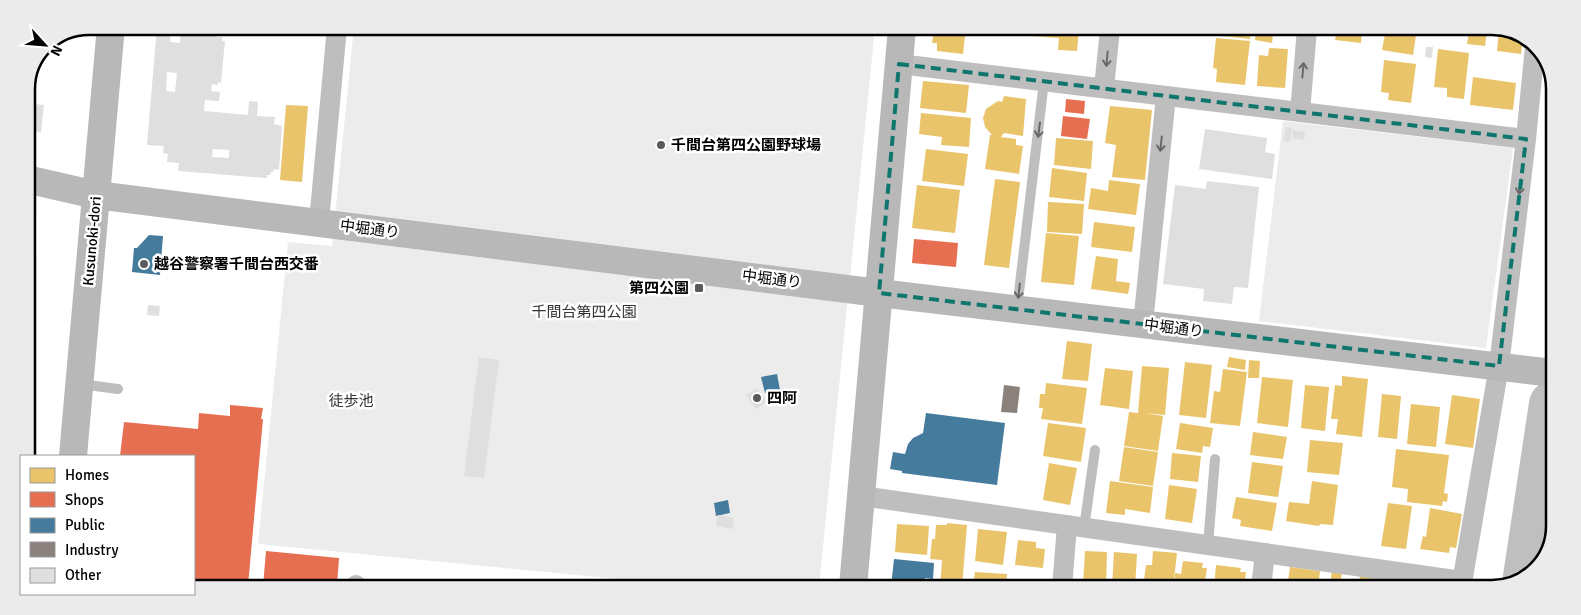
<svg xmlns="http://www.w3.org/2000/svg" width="1581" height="615" font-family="Signika,'Noto Sans JP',sans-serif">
<rect width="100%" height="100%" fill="#fff"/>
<g fill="#ececec">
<path d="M354 27 875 28 819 587H701L258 544 288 242 332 246Z"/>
<path d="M1283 121 1513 148 1486 348 1259 321Z"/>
</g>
<g fill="#e9c46a">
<path d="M934 28H966L963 54 937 51V43H932Z"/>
<path d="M1030 29H1079L1077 51 1058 50 1059 38 1030 36Z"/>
<path d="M1224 29H1251L1250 39 1223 36Z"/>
<path d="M1256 29H1292V36L1273 35 1272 43 1255 40Z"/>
<path d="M1337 29H1362L1361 43 1335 40Z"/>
<path d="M1386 29H1417L1413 55 1382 50Z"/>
<path d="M1458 30H1487L1485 46 1467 44 1469 32Z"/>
<path d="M1499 30H1512L1523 37 1521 54 1497 51Z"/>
<path d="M1216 38 1250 41 1245 85 1216 82 1217 69 1213 68Z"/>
<path d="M1269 48 1288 49 1285 88 1257 86 1259 55 1268 56Z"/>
<path d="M1438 49 1469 53 1464 99 1447 97V88L1434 87Z"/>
<path d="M1384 60 1416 64 1411 103 1388 100 1389 93 1381 92Z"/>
<path d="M1473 77 1516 83 1513 110 1470 105Z"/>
<path d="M923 81 969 85 966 113 920 108Z"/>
<path d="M1004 96 1026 99 1023 136 1004 133 1001 137 1016 139V145L1023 146 1019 174 985 169 990 135H992L985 127 983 118 986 109 998 101 1002 102Z"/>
<path d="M286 105 308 106 302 182 280 180Z"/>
<path d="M1110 106 1152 110 1145 180 1112 177 1116 145 1105 143Z"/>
<path d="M921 113 971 118 969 147 941 145 942 137 919 134Z"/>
<path d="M1056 138 1093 141 1091 169 1054 165Z"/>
<path d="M926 149 968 154 964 186 922 181Z"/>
<path d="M1052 168 1087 173 1084 201 1049 197Z"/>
<path d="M995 179 1020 182 1009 268 984 265Z"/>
<path d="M1109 180 1140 184 1136 215 1088 209 1091 188 1108 191Z"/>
<path d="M917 185 960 190 955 233 912 228Z"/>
<path d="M1048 202 1084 204 1082 234 1047 232Z"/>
<path d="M1094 222 1135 227 1132 252 1091 247Z"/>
<path d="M1046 233 1079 236 1074 285 1041 282Z"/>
<path d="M1096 256 1118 259 1116 281 1130 283 1128 294 1091 289Z"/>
<path d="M1067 341 1092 344 1088 381 1062 379Z"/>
<path d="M1229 357 1246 360 1245 370 1227 367Z"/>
<path d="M1249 360 1260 361 1259 378H1248Z"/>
<path d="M1185 362 1212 365 1206 418 1179 415Z"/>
<path d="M1142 366 1169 368 1165 415 1145 413 1163 416 1158 451 1124 446 1129 412 1138 413Z"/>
<path d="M1105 368 1133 371 1129 409 1100 405Z"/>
<path d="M1223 369 1247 372 1240 426 1210 423 1214 391 1220 392Z"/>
<path d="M1342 376 1368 379 1362 437 1336 434 1338 419H1331L1335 385 1342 386Z"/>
<path d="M1262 377 1293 380 1288 427 1257 423Z"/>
<path d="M1046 383 1087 388 1082 424 1041 419 1043 408H1039L1040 394H1045Z"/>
<path d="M1305 385 1329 387 1325 431 1301 428Z"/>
<path d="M1382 394 1401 396 1397 439 1378 437Z"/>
<path d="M1452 395 1480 399 1473 448 1445 444Z"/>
<path d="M1411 404 1440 407 1436 447 1407 444Z"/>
<path d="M1048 423 1086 428 1081 462 1043 456Z"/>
<path d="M1180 423 1213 428 1210 447 1203 446 1202 453 1176 449Z"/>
<path d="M1253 432 1287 437 1283 459 1250 455Z"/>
<path d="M1310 440 1343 443 1339 475 1307 472Z"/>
<path d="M1124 447 1158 452 1153 486 1119 481Z"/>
<path d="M1396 449 1449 455 1444 493 1448 494 1447 502 1443 501 1442 506 1407 502 1408 489 1392 487Z"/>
<path d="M1172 453 1201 456 1198 482 1170 479Z"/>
<path d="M1252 462 1283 466 1278 497 1248 493Z"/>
<path d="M1049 463 1077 468 1070 505 1043 500Z"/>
<path d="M1110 481 1153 487 1150 513 1125 509V515L1106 513Z"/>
<path d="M1312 481 1338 485 1333 525 1320 524 1319 526 1286 521 1289 502 1309 504Z"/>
<path d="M1169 485 1197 489 1192 523 1165 519Z"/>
<path d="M1236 497 1277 503 1272 531 1240 526 1241 520 1232 518Z"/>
<path d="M1388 503 1412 506 1406 549 1381 546Z"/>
<path d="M1430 508 1462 514 1456 548 1450 547 1449 553 1420 549 1423 536 1426 537Z"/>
<path d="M947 523 967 525 962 587H940L942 560 930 559 932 539H935L936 525H947Z"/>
<path d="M897 524 929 526 927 555 895 552Z"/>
<path d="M978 529 1007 532 1003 565 975 561Z"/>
<path d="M1018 540 1036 542V548L1045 549 1043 568 1015 565Z"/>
<path d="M1085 551 1107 552 1106 586 1083 585Z"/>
<path d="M1153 551 1177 553 1173 588H1143L1146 565H1152Z"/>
<path d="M1114 552 1137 554 1135 588 1112 587Z"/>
<path d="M1183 561 1203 563 1202 568H1207L1204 588H1174L1175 573 1181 574Z"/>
<path d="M1216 565 1241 568 1240 572H1246L1244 588H1214Z"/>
<path d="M1290 567 1320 571 1319 579 1330 581 1329 588H1287Z"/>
<path d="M1332 569 1342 570 1340 588H1330Z"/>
<path d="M975 572 1007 574 1006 588 973 587Z"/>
<path d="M1360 573 1397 579 1396 589 1359 588Z"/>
<path d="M1401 580 1445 589H1400Z"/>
</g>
<g fill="#e76f51">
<path d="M1066 99 1085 101 1084 114 1065 112Z"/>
<path d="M1063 116 1090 119 1087 139 1061 136Z"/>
<path d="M914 239 958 243 956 267 912 263Z"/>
<path d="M230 405 263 408 261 419H263L248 586H194V456H120L124 422 198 429 199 413 230 416Z"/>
<path d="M266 551 339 558 337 586H263Z"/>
</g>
<g fill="#457b9d">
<path d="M149 235 163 236 160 275 132 272 134 248H137Z"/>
<path d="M777 374 780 390 765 393 761 377Z"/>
<path d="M926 413 1005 423 997 485 902 473V471L890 469 893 452 905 454 908 444 913 438 923 433Z"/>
<path d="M728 500 730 513 716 516 714 503Z"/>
<path d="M894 559 934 563 933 579 925 578 924 587H891Z"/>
</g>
<path fill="#8a817c" d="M1004 385 1020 387 1017 413 1001 412Z"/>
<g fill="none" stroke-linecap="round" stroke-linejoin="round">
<path stroke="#bfbfbf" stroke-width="8" d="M1547 436H1552"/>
<path stroke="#bfbfbf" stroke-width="46" d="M1526 577 1552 404"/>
</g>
<g fill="#dfdfdf" fill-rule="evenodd">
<path d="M157 26H171L170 42 180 43 181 26 226 27V32H216V37H222V41H225L221 83 218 82V85L212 84 211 91 220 92 219 101 205 100 204 111 248 115 249 101 258 102 257 116 275 117 274 124 282 126 279 170 274 169 273 172H271L270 175H267V178L178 171 179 163 167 162 168 154 163 153 164 146 147 145ZM167 72 177 73 175 92 166 91ZM213 149 229 150V158L212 157Z"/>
<path d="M1426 47H1433L1432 58 1425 57Z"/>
<path d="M26 103 44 105 41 132 26 131Z"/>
<path d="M1286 127 1292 128 1290 142 1283 141Z"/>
<path d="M1205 129 1267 138 1265 152 1275 154 1272 179 1199 169Z"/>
<path d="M1293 130 1305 132 1304 140 1292 138Z"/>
<path d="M1207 181 1259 187 1248 288 1234 287 1232 304 1203 301 1204 289 1163 284 1175 185 1206 189Z"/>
<path d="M148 305 160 306 159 316 147 315Z"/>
<path d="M479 357 499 360 484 478 464 476Z"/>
<path d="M757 388 767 402 756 409 746 395Z"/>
<path d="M718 515 734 518 732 529 716 526Z"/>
</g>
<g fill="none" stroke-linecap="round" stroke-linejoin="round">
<g stroke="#bebebe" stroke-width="10">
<path d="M1017 309 1044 81"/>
<path d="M80 384 118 389"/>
<path d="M1084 528 1095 450"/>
<path d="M1208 545 1215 459"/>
</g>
<g stroke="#bebebe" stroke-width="20">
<path d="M899 64 1526 139"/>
<path d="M1104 88 1110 29"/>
<path d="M1300 112 1307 29"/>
<path d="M319 222 337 27"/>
<path d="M1143 324 1166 96"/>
<path d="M861 496 1462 581"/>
<path d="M356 586V585"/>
<path d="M1062 588 1067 525"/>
<path d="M1261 588 1265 553"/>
<path d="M1461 589 1499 366 1526 139 1535 46"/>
</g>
<g stroke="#b8b8b8" stroke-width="28">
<path d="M26 179 96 195 879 293 1553 373"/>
<path d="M73 456 111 26"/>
<path d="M853 587 902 28"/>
</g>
</g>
<defs><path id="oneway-shaft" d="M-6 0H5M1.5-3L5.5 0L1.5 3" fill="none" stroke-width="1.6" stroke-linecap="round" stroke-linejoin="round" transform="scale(1.25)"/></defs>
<g stroke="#686868">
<use href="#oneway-shaft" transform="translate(1107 59) rotate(95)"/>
<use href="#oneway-shaft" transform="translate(1303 70) rotate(-85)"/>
<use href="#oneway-shaft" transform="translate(1039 130) rotate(97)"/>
<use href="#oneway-shaft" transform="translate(1161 144) rotate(96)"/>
<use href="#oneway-shaft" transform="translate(1520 187) rotate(97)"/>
<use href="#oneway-shaft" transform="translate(1019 291) rotate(97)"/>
</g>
<path fill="none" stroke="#0f766e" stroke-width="4" stroke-dasharray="10 6" stroke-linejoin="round" d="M899 64 1526 139 1499 366 879 293Z"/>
<g fill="#595959" stroke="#fff" stroke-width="2">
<circle cx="661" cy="145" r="5"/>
<circle cx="144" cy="264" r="5"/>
<rect x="694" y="283" width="10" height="10" rx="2.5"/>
<circle cx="757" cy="398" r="5"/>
</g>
<g text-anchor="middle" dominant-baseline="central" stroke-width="5" stroke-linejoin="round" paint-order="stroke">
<g font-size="15" font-weight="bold" fill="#000" stroke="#fff" text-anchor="start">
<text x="671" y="145">千間台第四公園野球場</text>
<text x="154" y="264">越谷警察署千間台西交番</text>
<text x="689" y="288" text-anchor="end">第四公園</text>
<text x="767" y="398">四阿</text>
</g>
<g font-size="15" fill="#000" stroke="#fff">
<text transform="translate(370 229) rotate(7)">中堀通り</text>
<text transform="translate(92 241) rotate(-85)">Kusunoki-dori</text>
<text transform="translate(772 279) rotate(7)">中堀通り</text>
<text transform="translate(1174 328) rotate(7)">中堀通り</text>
</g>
<g font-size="15" fill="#333" stroke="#fff">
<text x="584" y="312">千間台第四公園</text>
<text x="351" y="401">徒歩池</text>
</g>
</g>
<path d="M0 0H1581V615H0ZM89 35H1492A54 54 0 0 1 1546 89V526A54 54 0 0 1 1492 580H89A54 54 0 0 1 35 526V89A54 54 0 0 1 89 35Z" fill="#ebebeb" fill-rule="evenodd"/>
<path fill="none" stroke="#000" stroke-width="2.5" d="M89 35H1492A54 54 0 0 1 1546 89V526A54 54 0 0 1 1492 580H89A54 54 0 0 1 35 526V89A54 54 0 0 1 89 35Z"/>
<rect x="20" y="455" width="175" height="140" fill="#ffffff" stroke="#999999"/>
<rect x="30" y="468" width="25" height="15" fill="#e9c46a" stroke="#999999"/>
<text x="65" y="480" font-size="15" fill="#000000">Homes</text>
<rect x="30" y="492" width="25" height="15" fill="#e76f51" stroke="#999999"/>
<text x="65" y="505" font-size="15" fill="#000000">Shops</text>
<rect x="30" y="518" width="25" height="15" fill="#457b9d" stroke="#999999"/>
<text x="65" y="530" font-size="15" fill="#000000">Public</text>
<rect x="30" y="542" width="25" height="15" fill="#8a817c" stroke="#999999"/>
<text x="65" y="555" font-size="15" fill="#000000">Industry</text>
<rect x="30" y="568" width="25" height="15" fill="#dfdfdf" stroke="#999999"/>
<text x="65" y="580" font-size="15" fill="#000000">Other</text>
<g transform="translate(45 45) rotate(116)" stroke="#ffffff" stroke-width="4" paint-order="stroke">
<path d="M0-4L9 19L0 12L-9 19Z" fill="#000000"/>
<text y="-8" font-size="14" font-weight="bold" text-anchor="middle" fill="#000000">N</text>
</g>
</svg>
